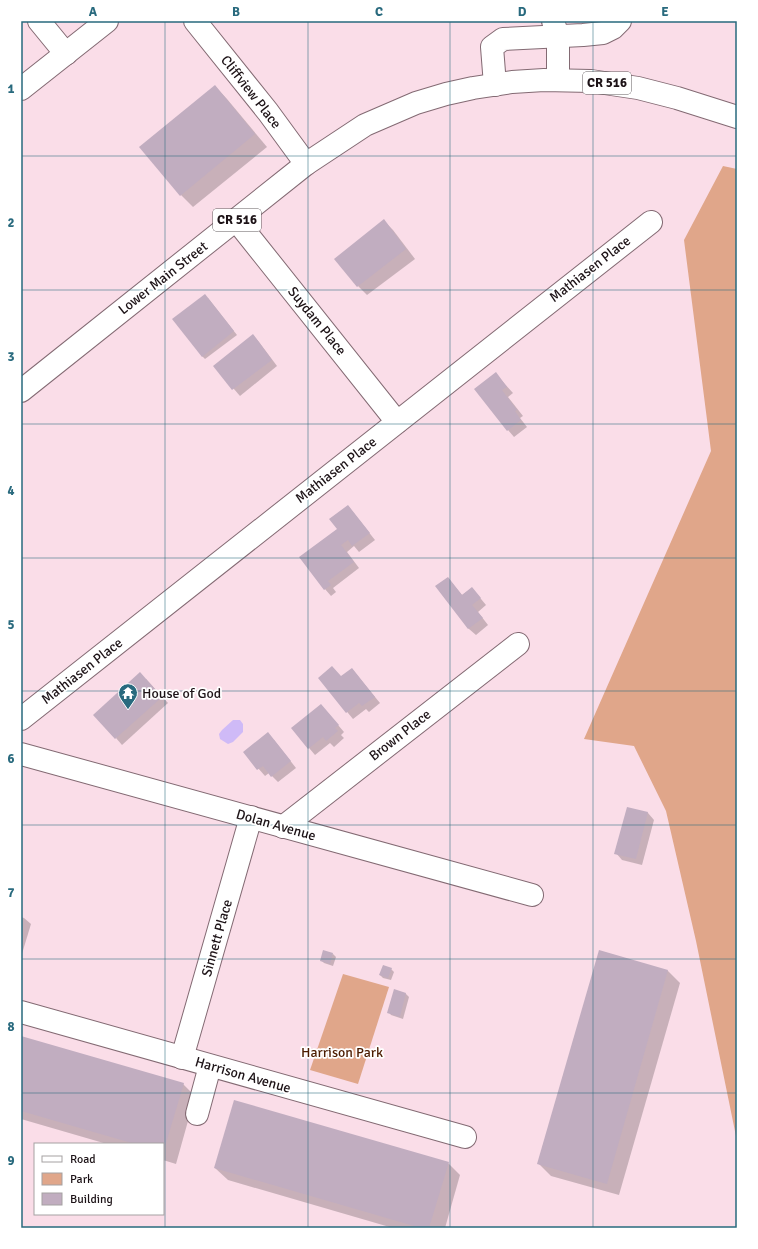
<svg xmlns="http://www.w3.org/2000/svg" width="758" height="1249" font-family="Signika,sans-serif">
<rect width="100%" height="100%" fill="#fadde8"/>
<g fill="#e0a68a">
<path d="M723 166 737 169V1141L696 941 666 811 634 746 584 739 711 451 684 240Z"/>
<path d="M343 974 389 987 358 1084 310 1070Z"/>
</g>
<path fill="#cfbaf7" d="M233 720H240L243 724V732L233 742 228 744 220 739 219 734 222 730Z"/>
<g fill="#0003">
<path d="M215 86 227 99 267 147 193 207 181 195Z"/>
<path d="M384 221 393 230 415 259 367 295 358 286Z"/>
<path d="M208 298 237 335 205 359 202 356Z"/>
<path d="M253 335 259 342 277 366 240 396 214 366Z"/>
<path d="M496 374 513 393 508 397 523 416 520 418 527 427 514 437 508 430Z"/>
<path d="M348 506 375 540 359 552 354 546 347 552 359 568 333 588 336 592 331 596 325 589 301 557 338 529Z"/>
<path d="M448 578 462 595 472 588 486 605 478 612 488 625 476 635 469 629 437 586Z"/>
<path d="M352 669 380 703 369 712 366 709 353 719 319 678 341 677Z"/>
<path d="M146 679 168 703 122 745 116 738Z"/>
<path d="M327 712 344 732 341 735 344 738 334 747 330 743 315 755 293 729Z"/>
<path d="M274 740 296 768 278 782 269 773 265 776 244 752Z"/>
<path d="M628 808 648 813 654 820 642 865 622 860 616 853Z"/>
<path d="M21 917 24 918 31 924 21 957Z"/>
<path d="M600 951 668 971 680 983 619 1195 551 1176 539 1164Z"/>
<path d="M333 954 336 957 333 966 324 963 321 960Z"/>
<path d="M391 969 394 972 391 980 383 978 380 975Z"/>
<path d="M395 991 406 994 409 997 403 1019 391 1015 389 1012Z"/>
<path d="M21 1037 183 1084 195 1096 176 1164 163 1160V1144H107L21 1119Z"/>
<path d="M448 1163 460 1175 445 1228H393L228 1180 215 1168Z"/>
</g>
<g fill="#c1adc0">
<path d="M215 85 255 134 180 196 139 147Z"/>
<path d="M384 219 406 249 357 287 334 259Z"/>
<path d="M205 294 234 331 202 357 172 319Z"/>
<path d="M253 334 272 360 232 390 213 366Z"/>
<path d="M496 372 507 387 502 390 517 410 515 411 521 420 507 431 474 389Z"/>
<path d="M348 505 370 533 352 546 348 540 341 545 354 562 328 581 331 585 324 590 299 557 337 529 329 519Z"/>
<path d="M448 577 462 595 472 587 481 598 472 605 483 618 468 629 435 586Z"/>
<path d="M332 666 341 676 352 668 375 697 362 706 359 703 346 713 318 678Z"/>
<path d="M140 672 162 697 115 739 93 715Z"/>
<path d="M321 704 339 725 335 728 338 731 326 741 323 737 308 749 291 728Z"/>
<path d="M268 732 291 761 271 777 263 766 257 770 243 752Z"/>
<path d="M627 807 648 812 636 859 614 854Z"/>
<path d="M323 950 333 953 330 964 320 961Z"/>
<path d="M599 950 668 970 607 1184 537 1164Z"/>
<path d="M383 965 392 968 388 978 379 975Z"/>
<path d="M394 989 406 993 400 1017 387 1013Z"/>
<path d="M21 1036 184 1083 163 1153V1144H135L21 1111Z"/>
<path d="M234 1100 449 1162 429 1228H421L214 1168Z"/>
</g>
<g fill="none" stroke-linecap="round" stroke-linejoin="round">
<defs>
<g id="minor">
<path d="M39 21 66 54"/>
<path d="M195 21 268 112 306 164"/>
<path d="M553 21 558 36V80"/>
<path d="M495 85 492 47 503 39 583 35 603 33 613 28 620 21"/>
<path d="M21 89 107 21"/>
<path d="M236 220 397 422"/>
<path d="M21 719 651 222"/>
<path d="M21 754 532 895"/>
<path d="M283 827 518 644"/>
<path d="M21 1012 465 1137"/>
<path d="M182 1058 251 817"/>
<path d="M197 1114 210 1066"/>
</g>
<path id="major" d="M21 391 306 164 365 125 416 103 446 94 473 88 512 82 544 80 591 81 638 88 677 98 737 117"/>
</defs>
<use href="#minor" stroke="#836a73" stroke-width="24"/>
<use href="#major" stroke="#836a73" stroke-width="24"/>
<use href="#minor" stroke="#fff" stroke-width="22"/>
<use href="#major" stroke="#fff" stroke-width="22"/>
</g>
<path fill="none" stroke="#296a7e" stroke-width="1" stroke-opacity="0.55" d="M165 21V1228M308 21V1228M450 21V1228M593 21V1228M21 156H737M21 290H737M21 424H737M21 558H737M21 691H737M21 825H737M21 959H737M21 1093H737"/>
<defs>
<symbol id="temple-pin" viewBox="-11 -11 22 30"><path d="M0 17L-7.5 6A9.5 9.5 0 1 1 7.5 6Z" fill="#296a7e" stroke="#fff"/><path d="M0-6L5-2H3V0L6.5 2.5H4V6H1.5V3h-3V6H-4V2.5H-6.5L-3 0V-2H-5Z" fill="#fff"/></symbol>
</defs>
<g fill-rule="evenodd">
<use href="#temple-pin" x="117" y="682" width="22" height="30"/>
</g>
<g text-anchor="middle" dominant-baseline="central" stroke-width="3.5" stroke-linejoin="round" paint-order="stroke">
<g fill="#fff" stroke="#615a5d" stroke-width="1">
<rect x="583" y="72" width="48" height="22" rx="3"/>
<rect x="213" y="209" width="48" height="22" rx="3"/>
</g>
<g font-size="13" font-weight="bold" fill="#1d1317">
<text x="607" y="83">CR 516</text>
<text x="237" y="220">CR 516</text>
</g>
<g font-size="14" fill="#1d1317" stroke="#fff">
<text transform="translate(251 92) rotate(52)">Cliffview Place</text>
<text transform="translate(590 269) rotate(-38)">Mathiasen Place</text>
<text transform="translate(163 278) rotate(-38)">Lower Main Street</text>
<text transform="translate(317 321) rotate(51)">Suydam Place</text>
<text transform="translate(336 470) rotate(-38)">Mathiasen Place</text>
<text transform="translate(82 671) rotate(-38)">Mathiasen Place</text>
<text transform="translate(400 735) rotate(-38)">Brown Place</text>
<text transform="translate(276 825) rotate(16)">Dolan Avenue</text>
<text transform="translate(217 938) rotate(-74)">Sinnett Place</text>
<text transform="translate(243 1075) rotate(16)">Harrison Avenue</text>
</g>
<g font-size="14" fill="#1d1317" stroke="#fff" text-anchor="start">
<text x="142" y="693">House of God</text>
</g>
<g font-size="14" fill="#4c1c00" stroke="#fff">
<text x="342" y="1052">Harrison Park</text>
</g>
</g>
<rect width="758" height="1249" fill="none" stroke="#ffffff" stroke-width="44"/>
<rect x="34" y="1143" width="130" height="72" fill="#ffffff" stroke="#a5a1a2"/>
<rect x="42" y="1156" width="20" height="6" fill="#ffffff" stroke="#a5a1a2"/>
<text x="70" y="1163" font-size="12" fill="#1d1317">Road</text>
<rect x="42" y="1173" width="20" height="12" fill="#e0a68a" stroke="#a5a1a2"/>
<text x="70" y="1183" font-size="12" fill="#1d1317">Park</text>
<rect x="42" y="1193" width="20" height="12" fill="#c1adc0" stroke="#a5a1a2"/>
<text x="70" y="1203" font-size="12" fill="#1d1317">Building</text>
<rect x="22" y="22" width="714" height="1205" fill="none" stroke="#296a7e" stroke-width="1.5"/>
<g font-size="13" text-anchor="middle" font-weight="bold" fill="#296a7e">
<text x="93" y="16">A</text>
<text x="236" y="16">B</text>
<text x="379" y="16">C</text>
<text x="522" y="16">D</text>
<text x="665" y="16">E</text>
<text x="11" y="93">1</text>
<text x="11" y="227">2</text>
<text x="11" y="361">3</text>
<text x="11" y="495">4</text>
<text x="11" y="629">5</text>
<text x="11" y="763">6</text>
<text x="11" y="897">7</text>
<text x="11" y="1031">8</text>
<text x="11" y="1165">9</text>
</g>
</svg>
